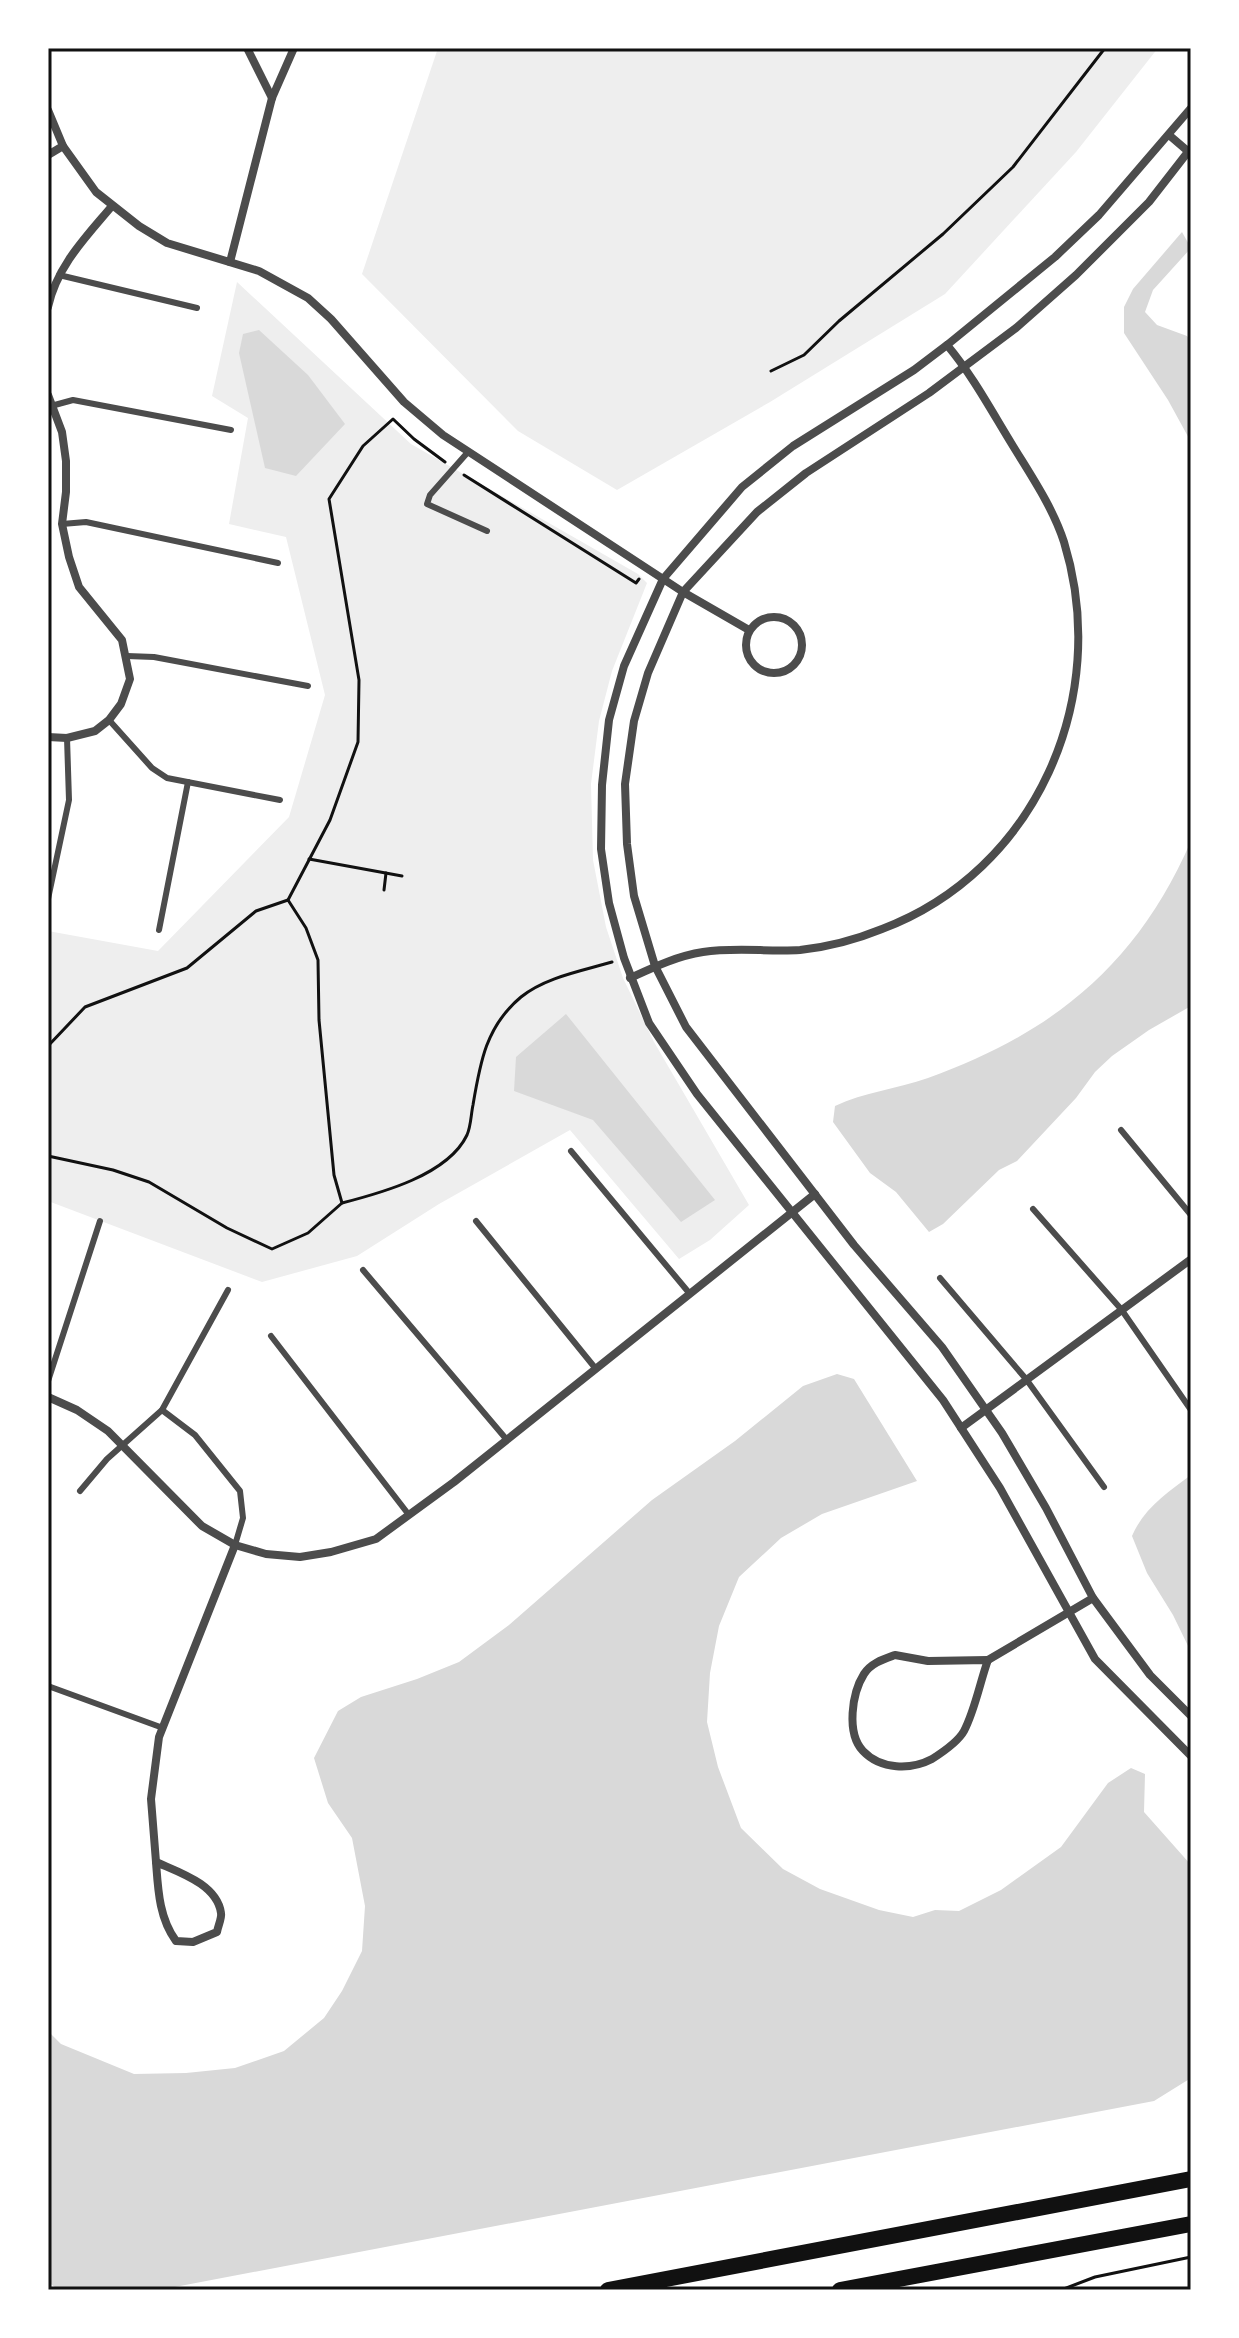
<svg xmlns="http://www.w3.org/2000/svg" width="1239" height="2338" font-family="Quicksand,sans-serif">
<rect width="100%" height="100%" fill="#fff"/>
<g fill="#eee">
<path d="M438 48H1158L1076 152 945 294 770 402 617 490 518 431 362 274Z"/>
<path d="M237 282 411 444 638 574 647 583 612 671 599 721 591 784 593 860 606 927 623 978 654 1042 749 1205 710 1240 679 1259 570 1130 439 1204 357 1256 262 1282 48 1201V931L158 951 289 817 325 695 286 537 229 524 248 418 212 396Z"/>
</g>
<g fill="#d9d9d9">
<path d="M1182 232 1191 248 1153 290 1145 312 1157 325 1187 336 1191 342V442L1168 400 1124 333V307L1133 289Z"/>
<path d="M259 330 308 375 345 424 296 476 265 468 239 353 243 334Z"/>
<path d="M1191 841V1006L1149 1030 1112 1056 1095 1072 1076 1098 1017 1161 999 1170 943 1224 929 1232 896 1192 870 1173 833 1122 835 1106C864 1092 897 1089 928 1078 1053 1033 1137 965 1191 841Z"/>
<path d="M566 1014 715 1200 681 1222 593 1120 514 1091 516 1057Z"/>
<path d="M837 1374 854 1379 917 1481 822 1514 781 1538 739 1577 719 1626 710 1673 707 1722 718 1767 741 1828 783 1869 820 1889 879 1910 913 1917 935 1910 959 1911 1001 1890 1061 1847 1108 1783 1131 1768 1145 1774 1144 1812 1191 1865V2078L1154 2101 159 2290H59L48 2282V2031L61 2044 134 2074 186 2073 235 2068 284 2051 324 2018 342 1991 362 1951 365 1906 352 1838 328 1803 314 1758 338 1711 361 1697 417 1679 459 1662 509 1625 652 1500 735 1441 803 1386Z"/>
<path d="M1191 1475V1652L1173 1615 1147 1573 1132 1536C1144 1508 1167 1493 1191 1475Z"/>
</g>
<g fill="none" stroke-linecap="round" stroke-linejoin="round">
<g stroke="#111" stroke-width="3">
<path d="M771 371 804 355 839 321 943 234 1013 167 1105 48"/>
<path d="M464 475 636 583 639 579"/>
<path d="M309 859 402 876"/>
<path d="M384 890 386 873"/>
<path d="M288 900 330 820 358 742 359 680 329 499 363 446 393 419 414 439 445 462"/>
<path d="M48 1046 85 1007 187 968 256 911 288 900 306 928 318 960 319 1020 334 1175 342 1203 308 1233 272 1249 227 1228 149 1182 113 1170 48 1156"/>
<path d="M342 1203C381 1193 448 1175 467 1135 471 1126 471 1114 473 1105 480 1063 486 1026 521 997 546 977 582 971 612 962"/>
<path d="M1061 2290 1095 2277 1191 2257"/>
</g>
<g stroke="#4c4c4c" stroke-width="6">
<path d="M59 275 197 308"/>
<path d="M51 406 73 400 231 430"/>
<path d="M468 452 430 495 427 504 487 531"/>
<path d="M62 524 86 522 278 563"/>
<path d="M127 656 154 657 308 686"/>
<path d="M109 720 152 768 167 778 280 800"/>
<path d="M48 899 69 800 67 738"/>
<path d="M159 930 188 782"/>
<path d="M1121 1130 1191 1215"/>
<path d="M571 1151 690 1294"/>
<path d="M1033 1209 1121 1309 1191 1410"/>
<path d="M476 1221 596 1369"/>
<path d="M363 1270 507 1440"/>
<path d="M940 1278 1026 1379 1104 1487"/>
<path d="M271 1336 409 1515"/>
<path d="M48 1381 100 1221"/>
<path d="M162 1410 195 1435 240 1491 243 1518 235 1545"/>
<path d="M80 1491 107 1459 162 1410 228 1290"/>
<path d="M48 1686 163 1728"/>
</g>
<g stroke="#4c4c4c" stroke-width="8">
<path d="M247 48 272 98"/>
<path d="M1191 108 1099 215 1055 257 947 345 914 370 793 446 742 487 663 579 624 666 609 720 602 785 601 849 609 903 624 958 649 1023 697 1094 943 1400 1000 1488 1095 1659 1191 1756"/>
<path d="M48 110 63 146 96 192 139 226 167 243 259 271 308 298 331 319 404 402 443 435 683 592 749 630"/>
<path d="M1169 135 1190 153"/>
<path d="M1191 148 1149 202 1076 275 1016 328 929 393 806 473 757 512 683 592 648 673 634 721 625 784 627 844 634 896 655 966 686 1027 854 1245 942 1347 1002 1433 1046 1508 1093 1598 1150 1675 1191 1716"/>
<path d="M48 155 63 146"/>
<path d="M230 262 272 98 294 48"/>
<path d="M48 307C57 266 86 237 112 206"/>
<path d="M48 395 62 432 66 461V492L62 524 69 557 79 587 122 640 130 679 121 704 109 720 95 731 67 738 48 737"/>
<circle cx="774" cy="645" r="28"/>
<path d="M630 978C654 967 677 956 703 952 735 947 768 952 800 950 828 947 855 940 882 929 1036 871 1112 698 1064 542 1053 508 1032 477 1013 446 992 412 973 376 947 345"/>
<path d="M48 1397 77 1410 108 1431 202 1526 235 1545 266 1554 300 1557 331 1552 376 1539 454 1482 815 1194"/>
<path d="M961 1428 1190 1260"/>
<path d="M895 1655 928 1661 988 1660C980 1682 975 1710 964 1731 958 1742 943 1752 932 1759 911 1770 881 1770 863 1751 846 1733 852 1693 864 1674 871 1663 884 1659 895 1655Z"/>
<path d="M988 1660 1093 1598"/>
<path d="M156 1862 151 1799 159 1737 235 1545"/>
<path d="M156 1862C178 1872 217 1884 221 1913 222 1918 218 1926 217 1932L193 1942 176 1941C159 1918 158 1889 156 1862Z"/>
</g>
<g stroke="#111" stroke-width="16">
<path d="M608 2290 1191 2179"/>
<path d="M840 2290 1191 2224"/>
</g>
</g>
<rect width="1239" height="2338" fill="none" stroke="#ffffff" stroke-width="100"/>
<rect x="50" y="50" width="1139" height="2238" fill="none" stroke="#111" stroke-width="3"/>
</svg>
